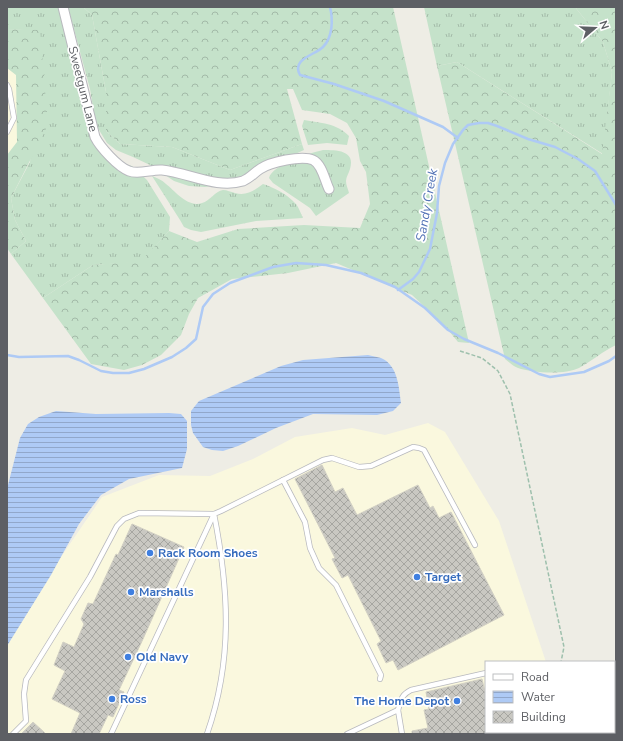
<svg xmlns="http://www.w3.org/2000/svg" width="623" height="741" font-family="'Nunito Sans',sans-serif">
<defs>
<pattern id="grass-tufts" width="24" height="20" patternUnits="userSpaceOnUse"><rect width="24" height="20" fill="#c5e2ca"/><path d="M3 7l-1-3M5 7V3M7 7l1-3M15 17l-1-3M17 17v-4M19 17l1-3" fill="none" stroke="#a3baa8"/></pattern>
<pattern id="forest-crowns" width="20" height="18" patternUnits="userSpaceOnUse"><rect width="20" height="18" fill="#c5e2ca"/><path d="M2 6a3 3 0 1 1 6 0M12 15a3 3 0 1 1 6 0" fill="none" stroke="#a3baa8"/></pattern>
<pattern id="water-rules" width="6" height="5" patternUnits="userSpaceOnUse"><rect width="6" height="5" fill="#aecaf5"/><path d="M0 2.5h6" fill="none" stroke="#91a7ca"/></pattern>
<pattern id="building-cross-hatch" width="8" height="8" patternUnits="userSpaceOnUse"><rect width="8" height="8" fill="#c9c8c2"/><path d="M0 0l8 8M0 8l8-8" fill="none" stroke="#a6a6a1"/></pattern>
</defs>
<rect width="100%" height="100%" fill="#eeede5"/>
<g fill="#faf8de">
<path d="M7 58 27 73 31 141 7 171Z"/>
<path d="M428 423 445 432 499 521 546 662H486V732H568L569 734H7V636L102 497 159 475 210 476 253 459 295 437 352 428 385 435Z"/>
</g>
<g fill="url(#grass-tufts)">
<path d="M7 7H60L97 148 108 159 132 166 147 180 170 217 169 231 141 262 93 265 43 298 11 254 26 241 15 220 11 198 30 162 40 31 7 29Z"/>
<path d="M68 7H83L92 15 106 92V131L120 144 172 147 230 170 302 144 304 150 271 165 261 174 251 179 205 187 189 186 174 181 150 165 133 157 116 150 107 143 96 125 90 89Z"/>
<path d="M424 7H575L603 42 612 72 603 154 457 62 437 66Z"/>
<path d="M323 150C336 150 356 150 350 169 349 173 346 177 346 181 346 185 348 189 349 193L316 216 310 208 273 183 269 178C272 165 310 153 323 150Z"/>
<path d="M152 176C157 178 162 180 166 184 175 191 188 208 202 203 210 201 215 191 223 190 227 190 231 192 235 193 246 196 254 191 263 184 275 188 287 194 296 204 299 208 301 214 303 218L256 221 201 232 191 230 184 227 180 220Z"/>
</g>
<g fill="url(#forest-crowns)">
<path d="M83 7H393L469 343 458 342 444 325 412 295 336 263 288 273 232 279 198 298 189 314 181 335 161 355 142 365 124 370 91 364 43 298 93 265 141 261 169 231 197 242 238 229 304 225 360 228 370 204 366 172 360 161 356 138 347 123 330 114 302 110 293 89H287L302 144 230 170 172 147 120 144 106 131V92L92 15Z"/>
<path d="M575 7H616V345C603 351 592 361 579 368 565 375 532 373 518 368 513 366 509 362 505 359L437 66 457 62 602 154 612 72 603 42Z"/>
<path d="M7 29 40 30 48 125 11 198 15 220 26 241 11 254 7 248V155L17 142 16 75 7 68Z"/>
<path d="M304 120C320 123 337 123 349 136L347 145 327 143 308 145 302 126Z"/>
</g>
<g fill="url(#water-rules)">
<path d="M368 355C372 356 377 357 381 358 398 365 399 388 401 403L393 411 377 415 313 414 276 428 238 446 223 451 212 450 203 447 193 433 191 425V411L199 401 281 366 303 360Z"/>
<path d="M56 411 96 414 169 413 181 414 187 421V449L182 468 129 479 101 495 79 524 51 575 7 646V489L20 438 28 424 39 417Z"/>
</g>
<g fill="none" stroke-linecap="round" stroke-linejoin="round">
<g stroke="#aecaf5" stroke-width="2.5">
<path d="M330 7C333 19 333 37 323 47 315 55 291 59 300 75L334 84 384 101 443 127 458 138"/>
<path d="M398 290 413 279 419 272 430 249 437 213 439 186 445 163 453 144 463 130 468 125 479 123H488L497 126 528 139 555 147 578 159 595 171 616 205"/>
<path d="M7 355 19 357 68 356 79 360 101 371 113 373H129L144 369 172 357 186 348 196 339 203 307 213 294 230 283 273 267 296 263 326 265 361 273 395 287 425 308 448 330 464 339 498 353 539 374 550 377 584 372 609 361 616 356"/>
</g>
</g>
<g fill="url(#building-cross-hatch)" stroke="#d2d0c4">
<path d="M322 465 335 492 343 488 357 515 418 485 430 508 433 506 439 518 451 512 504 615 398 670 393 660 386 663 377 644 381 641 348 575 342 578 332 559 335 558 295 479Z"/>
<path d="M132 524 184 547 143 639 119 690 124 692 113 717 108 715 99 734H71L80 713 52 699 65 671 54 665 63 642 74 647 84 624 81 619 88 603 93 604 116 554 118 555Z"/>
<path d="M482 679 486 696V734H412V731L428 728 424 710 429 709 426 692Z"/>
<path d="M33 722 46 734H21Z"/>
</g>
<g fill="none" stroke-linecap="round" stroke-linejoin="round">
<defs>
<g id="service">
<path d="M7 85 9 89 14 118 7 132"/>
<path d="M283 480 305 522 310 548 319 568 336 585 381 675 380 679"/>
<path d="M398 710C401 700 401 695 411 690L486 673"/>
<path d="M526 732 527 734"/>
<path d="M13 734 26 721 24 694 26 680 90 577 117 526 124 519 139 513 214 514 111 734"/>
<path d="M207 734C233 660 229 590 214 514L221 511 323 460 332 458 359 467 371 466 413 447 419 448 424 450 475 545"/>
<path d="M347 734 398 710 402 734"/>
</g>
<g id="minor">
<path d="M63 7 95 137C100 147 118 167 129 171 139 175 152 169 162 170 189 173 217 189 243 181 250 178 254 173 260 169 270 162 302 155 313 160 322 164 325 181 329 189"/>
<path d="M614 708 616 707"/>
</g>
</defs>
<use href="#service" stroke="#b8b9be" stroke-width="6"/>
<use href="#minor" stroke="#b8b9be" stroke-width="11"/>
<path stroke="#9ec0ad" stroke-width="1.5" stroke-dasharray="4 2" stroke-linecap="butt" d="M460 351 482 358 498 371 510 394 564 647 561 662"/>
<use href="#service" stroke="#fff" stroke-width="4.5"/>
<use href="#minor" stroke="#fff" stroke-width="9"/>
</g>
<g fill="#3f7fe0" stroke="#fff" stroke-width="1.5">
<circle cx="150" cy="553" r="4"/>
<circle cx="417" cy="577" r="4"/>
<circle cx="131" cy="592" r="4"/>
<circle cx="128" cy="657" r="4"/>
<circle cx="112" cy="699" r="4"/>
<circle cx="457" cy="701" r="4"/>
</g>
<g text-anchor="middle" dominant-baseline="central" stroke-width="3.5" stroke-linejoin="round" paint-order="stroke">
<g font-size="12" fill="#5d5f64" stroke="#fff">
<text transform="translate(83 89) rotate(76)">Sweetgum Lane</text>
</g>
<g font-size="12" font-weight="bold" fill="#366cbe" stroke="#fff" text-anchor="start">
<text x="158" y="553">Rack Room Shoes</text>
<text x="425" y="577">Target</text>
<text x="139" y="592">Marshalls</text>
<text x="136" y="657">Old Navy</text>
<text x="120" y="699">Ross</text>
<text x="449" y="701" text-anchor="end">The Home Depot</text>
</g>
<g font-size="13" font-style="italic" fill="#5373b6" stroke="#fff">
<text transform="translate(427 205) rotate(-80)">Sandy Creek</text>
</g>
</g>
<rect width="623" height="741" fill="none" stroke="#5d5f64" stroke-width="16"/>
<rect x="485" y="661" width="130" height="72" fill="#ffffff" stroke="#bebfc1"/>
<rect x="493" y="674" width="20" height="6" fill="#ffffff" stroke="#bebfc1"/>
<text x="521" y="681" font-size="12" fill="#5d5f64">Road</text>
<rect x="493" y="691" width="20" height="12" fill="url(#water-rules)" stroke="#bebfc1"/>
<text x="521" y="701" font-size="12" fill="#5d5f64">Water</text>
<rect x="493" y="711" width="20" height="12" fill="url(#building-cross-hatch)" stroke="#bebfc1"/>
<text x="521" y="721" font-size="12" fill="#5d5f64">Building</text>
<g transform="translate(595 28) rotate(71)" stroke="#ffffff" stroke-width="3" paint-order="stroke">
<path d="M0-3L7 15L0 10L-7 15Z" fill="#5d5f64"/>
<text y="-6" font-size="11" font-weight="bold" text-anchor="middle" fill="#5d5f64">N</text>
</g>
</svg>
